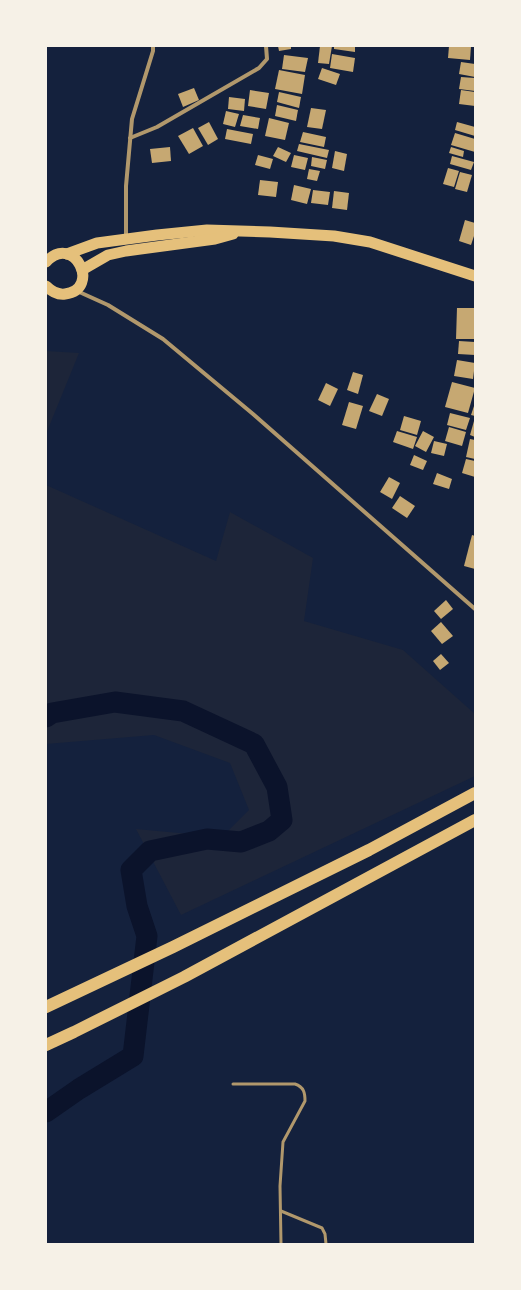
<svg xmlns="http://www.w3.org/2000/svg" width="521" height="1290" font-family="Mulish,sans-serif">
<rect width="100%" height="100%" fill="#14213d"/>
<g fill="#1d2539">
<path d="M46 351 79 353 46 434Z"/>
<path d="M46 485 216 561 230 512 313 558 304 621 403 650 475 714V776L181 915 136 829 222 837 249 810 230 763 154 735 46 744Z"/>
</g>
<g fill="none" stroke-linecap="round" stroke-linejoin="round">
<path stroke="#0b132b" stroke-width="21" d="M46 717 52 713 115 702 183 711 254 744 277 787 282 820 269 831 241 842 207 839 150 851 131 870 137 906 147 936 133 1056 79 1089 46 1112"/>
</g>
<g fill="#c6a872">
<path d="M278 46H291V49L279 51Z"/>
<path d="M320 46H332L329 64 318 63Z"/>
<path d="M334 46H355V52L334 49Z"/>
<path d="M449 46H471L470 60 448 58Z"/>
<path d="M332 54 355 58 353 72 330 68Z"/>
<path d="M284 55 308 58 305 72 282 69Z"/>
<path d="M461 62 475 64V77L459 74Z"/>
<path d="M322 68 340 74 336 85 318 79Z"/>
<path d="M279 70 305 75 302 94 275 89Z"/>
<path d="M461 77 475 78V91L459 89Z"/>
<path d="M194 88 199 100 183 107 178 94Z"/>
<path d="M250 90 269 93 266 109 248 106Z"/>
<path d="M461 90 475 92V106L459 104Z"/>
<path d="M279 92 301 97 299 108 277 102Z"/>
<path d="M229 97 245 99 244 111 228 109Z"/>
<path d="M277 105 298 110 296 121 275 116Z"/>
<path d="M311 108 326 110 322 129 307 127Z"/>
<path d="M226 111 239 114 235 127 223 124Z"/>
<path d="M243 115 260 118 258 129 240 126Z"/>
<path d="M269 118 289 123 285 140 265 136Z"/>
<path d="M209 122 218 139 208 145 198 128Z"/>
<path d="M457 122 475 127V136L455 130Z"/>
<path d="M193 128 203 146 189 154 178 136Z"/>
<path d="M227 129 253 134 251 144 225 139Z"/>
<path d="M303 132 326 137 324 147 300 142Z"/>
<path d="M455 133 475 139V152L451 145Z"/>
<path d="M299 144 329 150 327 158 297 151Z"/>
<path d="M170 147 171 161 152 163 150 149Z"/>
<path d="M278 147 291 153 286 162 273 156Z"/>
<path d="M451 147 464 151 463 157 449 153Z"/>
<path d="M335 151 347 154 344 171 332 168Z"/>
<path d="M258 155 273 159 270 169 255 165Z"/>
<path d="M294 155 308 158 305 170 291 167Z"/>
<path d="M452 156 474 162 471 170 450 164Z"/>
<path d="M312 157 327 160 325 169 311 166Z"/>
<path d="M448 168 459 171 454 187 443 184Z"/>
<path d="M309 169 320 171 317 181 307 179Z"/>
<path d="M460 172 472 175 467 192 455 189Z"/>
<path d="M260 180 278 182 276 197 258 195Z"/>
<path d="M294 185 311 189 307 204 291 200Z"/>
<path d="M313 190 330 192 328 205 311 203Z"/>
<path d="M334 191 349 193 347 210 332 208Z"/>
<path d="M465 220 475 223V233L471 245 459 241Z"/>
<path d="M457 308H475V339H456Z"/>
<path d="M459 341 475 342V355L458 354Z"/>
<path d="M457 360 475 363 473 379 454 376Z"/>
<path d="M353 372 363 375 358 394 347 390Z"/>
<path d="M452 382 475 388 468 413 445 407Z"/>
<path d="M326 383 338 389 330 406 318 400Z"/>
<path d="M377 394 389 399 382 416 369 411Z"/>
<path d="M349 402 363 406 356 429 342 425Z"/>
<path d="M475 403V416L471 415Z"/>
<path d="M450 413 470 418 466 430 447 425Z"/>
<path d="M404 416 421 421 417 435 400 430Z"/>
<path d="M474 421H475V437L470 435Z"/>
<path d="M449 427 466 432 462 446 445 441Z"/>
<path d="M397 431 417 437 413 449 393 442Z"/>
<path d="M423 431 434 437 426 452 415 446Z"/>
<path d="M470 439 475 440V459L466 457Z"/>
<path d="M434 441 447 444 444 456 431 453Z"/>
<path d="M414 455 427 461 423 470 410 465Z"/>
<path d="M466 459 475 461V477L462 473Z"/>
<path d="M437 473 452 479 449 489 433 484Z"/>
<path d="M389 477 400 483 392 499 380 492Z"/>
<path d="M400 496 415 506 407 518 392 508Z"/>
<path d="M472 535 475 536V569L464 566Z"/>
<path d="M446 600 453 609 441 619 434 611Z"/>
<path d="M441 622 453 636 442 644 431 631Z"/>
<path d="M441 654 449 663 440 670 433 661Z"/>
</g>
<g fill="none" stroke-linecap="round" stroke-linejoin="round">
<g stroke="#b1986c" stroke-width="3">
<path d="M233 1084H295C304 1087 305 1093 305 1101L283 1142 280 1186 281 1244"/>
<path d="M281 1211 322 1228 325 1234 326 1244"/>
</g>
<g stroke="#b1986c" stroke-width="4">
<path d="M130 138 157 127 259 68 267 59 266 46"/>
<path d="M126 239V186L132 119 153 51V46"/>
<path d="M77 291 108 305 163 339 253 414 475 609"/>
</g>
<g stroke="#e5c07b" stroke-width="11">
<path d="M67 254 97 243 157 235 207 230 270 232 334 236 370 242 475 276"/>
<path d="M46 262C74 232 102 289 65 294 57 295 51 291 46 286"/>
<path d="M82 270 108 255 126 251 215 239 233 234"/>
</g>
<g stroke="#e5c07b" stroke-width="12">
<path d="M46 1007 173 947 369 850 475 793"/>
<path d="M46 1045 74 1032 184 977 475 820"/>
</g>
</g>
<rect width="521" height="1290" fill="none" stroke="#f6f1e7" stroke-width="94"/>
</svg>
